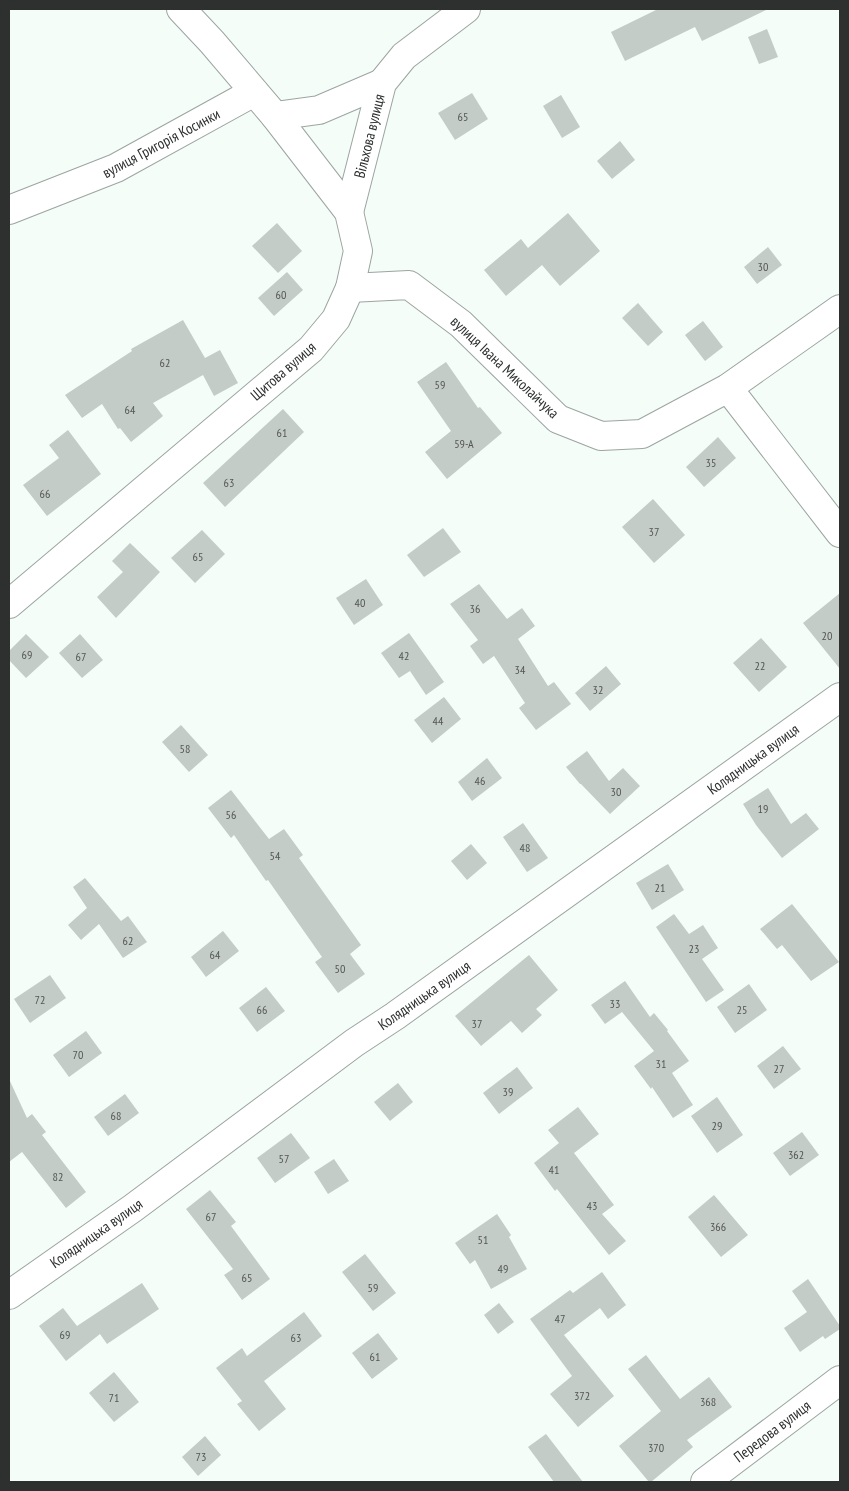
<svg xmlns="http://www.w3.org/2000/svg" width="849" height="1491" font-family="'PT Sans Narrow',sans-serif">
<rect width="100%" height="100%" fill="#f4fdf8"/>
<g fill="#c4ccc8">
<path d="M658 9H768L702 41 695 27 625 61 611 32Z"/>
<path d="M767 29 778 57 759 64 748 37Z"/>
<path d="M472 93 488 119 455 140 438 113Z"/>
<path d="M561 95 580 127 562 138 543 106Z"/>
<path d="M620 141 635 160 612 179 597 161Z"/>
<path d="M568 213 600 251 560 286 542 265 506 296 484 270 521 239 528 248Z"/>
<path d="M277 223 302 251 278 273 252 246Z"/>
<path d="M768 247 782 265 757 284 744 267Z"/>
<path d="M287 272 303 290 274 316 258 298Z"/>
<path d="M638 303 663 332 648 346 622 318Z"/>
<path d="M183 320 205 358 220 350 238 383 214 396 203 375 153 403 163 416 131 442 120 428 118 429 102 404 82 418 65 395 132 351 131 349Z"/>
<path d="M703 321 723 347 705 361 685 335Z"/>
<path d="M446 362 478 408 480 407 502 433 447 479 425 452 451 431 417 382Z"/>
<path d="M283 409 304 432 225 507 203 483Z"/>
<path d="M68 430 101 474 47 516 23 485 59 458 49 445Z"/>
<path d="M718 437 736 458 704 487 686 467Z"/>
<path d="M653 499 685 535 654 563 622 527Z"/>
<path d="M443 528 461 552 424 577 407 555Z"/>
<path d="M202 530 225 554 195 583 171 558Z"/>
<path d="M130 543 160 572 116 618 97 597 123 572 112 561Z"/>
<path d="M366 579 383 605 354 625 336 598Z"/>
<path d="M479 584 507 619 522 608 535 626 518 639 548 686 554 682 571 704 536 730 519 708 525 703 494 656 483 664 470 646 478 640 450 604Z"/>
<path d="M840 593V669L803 623Z"/>
<path d="M409 633 444 682 426 695 410 671 399 678 381 653Z"/>
<path d="M26 634 49 657 26 678 9 660V651Z"/>
<path d="M80 634 103 660 82 678 59 653Z"/>
<path d="M761 638 787 667 759 692 733 663Z"/>
<path d="M606 666 621 684 590 711 575 693Z"/>
<path d="M444 697 461 719 432 743 414 720Z"/>
<path d="M181 725 208 755 189 772 162 742Z"/>
<path d="M587 751 609 781 623 768 640 786 610 814 581 784H580L566 767Z"/>
<path d="M487 758 502 778 472 801 458 782Z"/>
<path d="M768 788 791 824 806 813 819 829 782 858 756 825 743 804Z"/>
<path d="M231 790 269 839 284 829 303 855 299 858 361 945 350 954 365 974 338 993 315 962 322 957 268 880 266 881 234 835 231 838 208 808Z"/>
<path d="M523 823 548 858 527 872 503 837Z"/>
<path d="M471 844 487 863 467 880 451 861Z"/>
<path d="M668 864 684 890 652 910 636 883Z"/>
<path d="M85 878 121 921 128 916 147 942 123 958 99 924 81 940 68 925 87 908 73 887Z"/>
<path d="M792 904 839 962 811 981 782 945 777 949 760 929Z"/>
<path d="M674 914 689 934 703 925 718 948 702 959 724 990 706 1002 656 927Z"/>
<path d="M223 931 239 951 206 977 191 957Z"/>
<path d="M529 955 558 990 536 1009 542 1015 522 1033 511 1021 481 1046 455 1016Z"/>
<path d="M50 975 66 998 30 1023 14 999Z"/>
<path d="M625 981 650 1017 654 1013 668 1030 667 1031 689 1061 672 1073 693 1105 673 1118 652 1087 651 1089 634 1066 654 1051 622 1012 605 1024 591 1005Z"/>
<path d="M749 984 767 1010 735 1033 717 1007Z"/>
<path d="M266 987 285 1011 257 1032 239 1008Z"/>
<path d="M86 1031 102 1053 69 1077 53 1055Z"/>
<path d="M783 1046 801 1069 774 1089 757 1066Z"/>
<path d="M517 1067 533 1088 499 1114 483 1093Z"/>
<path d="M9 1079 27 1118 32 1114 46 1132 42 1135 86 1192 66 1208 22 1152 9 1162Z"/>
<path d="M398 1083 413 1102 390 1121 374 1102Z"/>
<path d="M125 1094 139 1113 108 1136 94 1117Z"/>
<path d="M717 1097 743 1135 717 1153 691 1116Z"/>
<path d="M578 1107 599 1134 574 1153 614 1205 602 1214 626 1241 609 1255 557 1189 555 1191 534 1163 559 1143 548 1130Z"/>
<path d="M802 1132 819 1155 790 1176 773 1153Z"/>
<path d="M291 1133 310 1158 275 1183 257 1158Z"/>
<path d="M334 1159 349 1181 328 1194 314 1172Z"/>
<path d="M210 1190 236 1222 231 1226 270 1279 242 1300 224 1275 233 1269 186 1209Z"/>
<path d="M714 1195 748 1235 721 1257 688 1217Z"/>
<path d="M497 1214 511 1235 509 1237 527 1269 491 1289 475 1260 470 1264 455 1243Z"/>
<path d="M365 1254 396 1293 373 1311 342 1272Z"/>
<path d="M602 1272 626 1305 608 1319 600 1308 564 1335 614 1396 578 1427 550 1394 572 1376 530 1319 570 1290 573 1293Z"/>
<path d="M808 1279 840 1326V1329L825 1339 823 1336 800 1352 784 1328 807 1312 792 1291Z"/>
<path d="M142 1283 159 1309 107 1344 100 1334 66 1361 39 1326 63 1308 77 1326Z"/>
<path d="M499 1303 514 1322 498 1334 484 1315Z"/>
<path d="M304 1312 322 1336 264 1381 286 1409 259 1431 237 1404 242 1401 216 1368 242 1348 247 1356Z"/>
<path d="M378 1333 398 1359 372 1379 352 1353Z"/>
<path d="M646 1355 680 1399 709 1377 732 1407 687 1440 693 1447 651 1482H649L619 1446 661 1411 628 1369Z"/>
<path d="M114 1372 139 1402 114 1422 89 1393Z"/>
<path d="M546 1434 583 1482H554L528 1447Z"/>
<path d="M205 1436 221 1455 198 1476 182 1457Z"/>
</g>
<g fill="none" stroke-linecap="round" stroke-linejoin="round">
<defs>
<g id="minor">
<path d="M275 116 319 110 382 83"/>
<path d="M9 210 116 168 254 92"/>
<path d="M349 212 382 83 404 56 466 9"/>
<path d="M350 288 409 285 461 324 558 419 601 436 642 434 728 388 840 309"/>
<path d="M728 388 840 533"/>
<path d="M9 1295 133 1208 354 1043 395 1016 840 697"/>
</g>
<g id="tertiary">
<path d="M9 604 311 349 336 319 350 288 358 251 349 212 275 116 212 42 181 9"/>
<path d="M705 1482 840 1380"/>
</g>
</defs>
<use href="#minor" stroke="#9ca5a0" stroke-width="30"/>
<use href="#tertiary" stroke="#9ca5a0" stroke-width="30"/>
<use href="#minor" stroke="#fff" stroke-width="28"/>
<use href="#tertiary" stroke="#fff" stroke-width="28"/>
</g>
<g text-anchor="middle" dominant-baseline="central" stroke-width="4" stroke-linejoin="round" paint-order="stroke">
<g font-size="12" fill="#535754">
<text x="463" y="116">65</text>
<text x="763" y="266">30</text>
<text x="281" y="294">60</text>
<text x="165" y="362">62</text>
<text x="440" y="384">59</text>
<text x="130" y="409">64</text>
<text x="282" y="432">61</text>
<text x="464" y="443">59-А</text>
<text x="711" y="462">35</text>
<text x="229" y="482">63</text>
<text x="45" y="493">66</text>
<text x="654" y="531">37</text>
<text x="198" y="556">65</text>
<text x="360" y="602">40</text>
<text x="475" y="608">36</text>
<text x="827" y="635">20</text>
<text x="27" y="654">69</text>
<text x="404" y="655">42</text>
<text x="81" y="656">67</text>
<text x="760" y="665">22</text>
<text x="520" y="669">34</text>
<text x="598" y="689">32</text>
<text x="438" y="720">44</text>
<text x="185" y="748">58</text>
<text x="480" y="780">46</text>
<text x="616" y="791">30</text>
<text x="763" y="808">19</text>
<text x="231" y="814">56</text>
<text x="525" y="847">48</text>
<text x="275" y="855">54</text>
<text x="660" y="887">21</text>
<text x="128" y="940">62</text>
<text x="694" y="948">23</text>
<text x="215" y="954">64</text>
<text x="340" y="968">50</text>
<text x="40" y="999">72</text>
<text x="615" y="1003">33</text>
<text x="262" y="1009">66</text>
<text x="742" y="1009">25</text>
<text x="477" y="1023">37</text>
<text x="78" y="1054">70</text>
<text x="661" y="1063">31</text>
<text x="779" y="1068">27</text>
<text x="508" y="1091">39</text>
<text x="116" y="1115">68</text>
<text x="717" y="1125">29</text>
<text x="796" y="1154">362</text>
<text x="284" y="1158">57</text>
<text x="554" y="1169">41</text>
<text x="58" y="1176">82</text>
<text x="592" y="1205">43</text>
<text x="211" y="1216">67</text>
<text x="718" y="1226">366</text>
<text x="483" y="1239">51</text>
<text x="503" y="1268">49</text>
<text x="247" y="1277">65</text>
<text x="373" y="1287">59</text>
<text x="560" y="1318">47</text>
<text x="65" y="1334">69</text>
<text x="296" y="1337">63</text>
<text x="375" y="1356">61</text>
<text x="582" y="1395">372</text>
<text x="114" y="1397">71</text>
<text x="708" y="1401">368</text>
<text x="656" y="1447">370</text>
<text x="201" y="1456">73</text>
</g>
<g font-size="15" fill="#2d302e" stroke="#fff">
<text transform="translate(369 136) rotate(-76)">Вільхова вулиця</text>
<text transform="translate(161 143) rotate(-28)">вулиця Григорія Косинки</text>
<text transform="translate(505 367) rotate(43)">вулиця Івана Миколайчука</text>
<text transform="translate(283 371) rotate(-41)">Щитова вулиця</text>
<text transform="translate(753 759) rotate(-36)">Колядницька вулиця</text>
<text transform="translate(424 995) rotate(-35)">Колядницька вулиця</text>
<text transform="translate(96 1233) rotate(-35)">Колядницька вулиця</text>
<text transform="translate(772 1431) rotate(-37)">Передова вулиця</text>
</g>
</g>
<rect width="849" height="1491" fill="none" stroke="#2d302e" stroke-width="20"/>
</svg>
